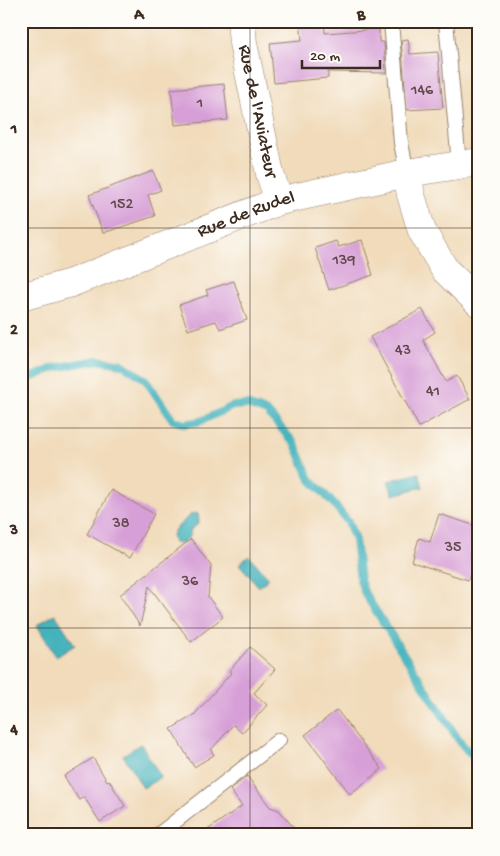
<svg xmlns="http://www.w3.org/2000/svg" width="500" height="856" font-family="'Gochi Hand',sans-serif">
<rect width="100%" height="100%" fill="#fdfcf7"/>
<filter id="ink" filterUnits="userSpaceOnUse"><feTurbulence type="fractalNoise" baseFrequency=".02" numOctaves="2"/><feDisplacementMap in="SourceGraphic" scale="10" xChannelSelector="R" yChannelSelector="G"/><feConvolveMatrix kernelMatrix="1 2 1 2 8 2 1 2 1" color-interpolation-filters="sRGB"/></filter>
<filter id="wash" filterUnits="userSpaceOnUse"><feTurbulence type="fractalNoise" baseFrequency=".0096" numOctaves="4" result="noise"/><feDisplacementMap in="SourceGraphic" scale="20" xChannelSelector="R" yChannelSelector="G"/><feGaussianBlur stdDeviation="1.12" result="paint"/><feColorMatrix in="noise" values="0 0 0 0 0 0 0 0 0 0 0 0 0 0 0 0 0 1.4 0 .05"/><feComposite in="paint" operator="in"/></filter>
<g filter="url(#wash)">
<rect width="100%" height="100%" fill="#f1dbbb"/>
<g fill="#43b2bc" stroke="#3f6e6d">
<path d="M419 473 423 487 393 495 388 481Z"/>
<path d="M195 513 198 514 199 522 196 526 191 529C189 539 185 545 174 543 169 533 175 529 182 523 187 518 188 515 195 513Z"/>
<path d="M249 556 269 578 259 587 239 564Z"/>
<path d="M55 614 75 645 56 657 37 625Z"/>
<path d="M141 744 161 777 143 788 123 755Z"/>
</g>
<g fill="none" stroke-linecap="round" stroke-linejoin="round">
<path stroke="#43b2bc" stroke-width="8" d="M21 383 23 381 54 368 98 360 122 364 145 379 173 420 185 424 201 421 233 406 247 405 267 412 295 444 310 479 334 504 348 522 355 540 360 580 365 594 458 739 470 754 479 757"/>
</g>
<g id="blocks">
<g fill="#d79fd7">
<path d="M300 21H324L325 33 379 29V42H384L386 73 328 72V78L274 83 270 43 302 40Z"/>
<path d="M408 39 410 54 438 52 443 108 407 110 401 40Z"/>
<path d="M224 84 228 120 175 125 171 89Z"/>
<path d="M153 171 161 190 148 195 155 216 103 233 89 195Z"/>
<path d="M362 240 373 275 329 290 315 248 336 241 339 247Z"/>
<path d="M234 281 247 320 220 329 216 321 188 330 179 305 208 295 206 290Z"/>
<path d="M422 309 435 332 423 340 446 382 457 376 470 399 419 427 370 337Z"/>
<path d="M111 490 154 514 130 558 87 534Z"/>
<path d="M439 514 479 527 470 553 476 555 468 580 412 562 419 538 430 542Z"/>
<path d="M191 539 211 566 208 597 223 617 191 642 149 586 140 626 120 595Z"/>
<path d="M250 647 275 669 254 693 267 705 242 733 233 725 211 750 214 755 194 767 171 729 194 715 231 673 229 671Z"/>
<path d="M337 710 382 769 350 794 305 735Z"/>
<path d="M93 758 107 781 109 780 125 806 100 822 84 797 79 800 64 776Z"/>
<path d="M247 776 270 807 279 810 300 835H200L242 806 230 790Z"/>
</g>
</g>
</g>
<g filter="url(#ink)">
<use href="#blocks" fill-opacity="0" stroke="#96826c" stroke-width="1"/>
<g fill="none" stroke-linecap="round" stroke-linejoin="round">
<defs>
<g id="service">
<path d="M391 21 401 143 407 173"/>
<path d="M446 21 459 164"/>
<path d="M158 835 279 740"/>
</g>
<g id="minor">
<path id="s1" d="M241 21 243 43 270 174 279 201"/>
<path d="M407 173 411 195 422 231 445 270 479 303"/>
<path id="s2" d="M21 297 71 283 279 201 407 173 479 162"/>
</g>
</defs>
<use href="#service" stroke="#96826c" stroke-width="16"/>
<use href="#minor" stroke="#96826c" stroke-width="29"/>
<use href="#service" stroke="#fff" stroke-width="14"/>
<use href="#minor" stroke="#fff" stroke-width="28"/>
</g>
</g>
<path fill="none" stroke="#3b2a1e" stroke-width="1" stroke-opacity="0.55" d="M250 21V835M21 228H479M21 428H479M21 628H479"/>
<g text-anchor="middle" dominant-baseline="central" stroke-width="4" stroke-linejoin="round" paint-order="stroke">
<g font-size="16" fill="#62474c">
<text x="422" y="91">146</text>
<text x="200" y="104">1</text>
<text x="122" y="205">152</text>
<text x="344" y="261">139</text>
<text x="403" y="351">43</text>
<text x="433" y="392">41</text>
<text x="121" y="524">38</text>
<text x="453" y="548">35</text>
<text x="190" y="582">36</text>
</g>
<g font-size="19" fill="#3b2a1e" stroke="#fdfcf7">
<text stroke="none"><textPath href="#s1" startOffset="92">Rue de l'Aviateur</textPath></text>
<text stroke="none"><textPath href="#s2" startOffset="240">Rue de Rudel</textPath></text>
</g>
</g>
<rect width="500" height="856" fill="none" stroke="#fdfcf7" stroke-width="55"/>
<path d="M302 60v8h78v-8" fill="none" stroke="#3b2a1e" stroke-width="2.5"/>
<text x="310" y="60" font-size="15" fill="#3b2a1e" stroke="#fdfcf7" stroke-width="4" paint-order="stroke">20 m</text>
<rect x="28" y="28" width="444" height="800" fill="none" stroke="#3b2a1e" stroke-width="2"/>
<g font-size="16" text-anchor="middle" font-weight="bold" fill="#3b2a1e">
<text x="139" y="19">A</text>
<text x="361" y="19">B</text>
<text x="14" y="133">1</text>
<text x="14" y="334">2</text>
<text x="14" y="534">3</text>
<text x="14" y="734">4</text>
</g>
</svg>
